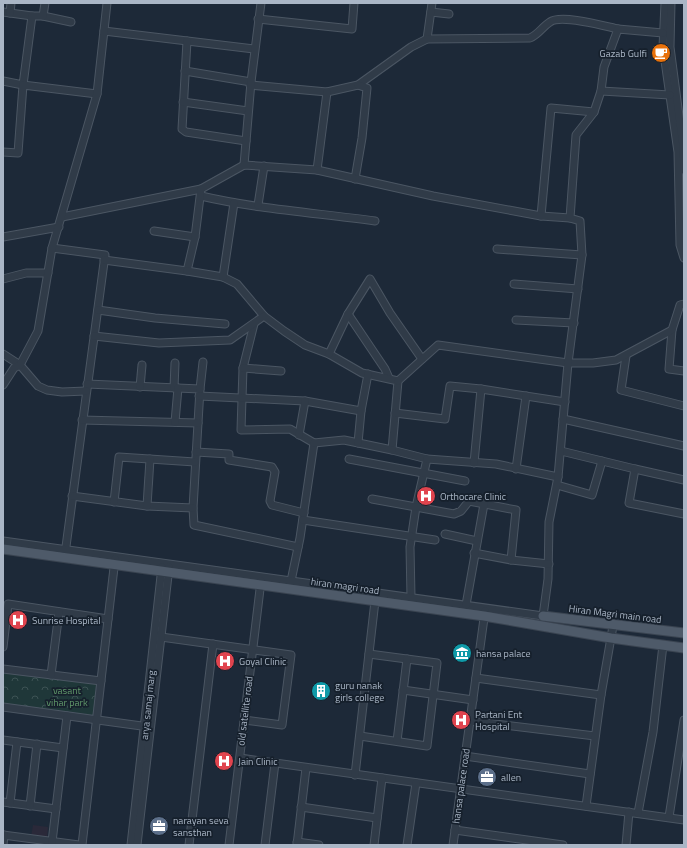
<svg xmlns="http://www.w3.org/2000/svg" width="687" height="848" font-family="'Titillium Web',sans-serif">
<defs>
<pattern id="forest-crowns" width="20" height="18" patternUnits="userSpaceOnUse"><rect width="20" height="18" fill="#1f3739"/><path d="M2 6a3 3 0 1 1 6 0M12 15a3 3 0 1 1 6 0" fill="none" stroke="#3d5254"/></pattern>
</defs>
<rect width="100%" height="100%" fill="#1d2938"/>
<path fill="#2a2939" d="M33 825 48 827 47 839 31 837Z"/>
<path fill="url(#forest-crowns)" d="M4 672 96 684 94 715 3 703Z"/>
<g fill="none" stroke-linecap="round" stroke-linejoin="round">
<defs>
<g id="minor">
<path d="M665 3 663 47 678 152 680 245 684 258"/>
<path d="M671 3 670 47 683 146 684 170"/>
<path d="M3 12 32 16"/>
<path d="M431 12 449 14"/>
<path d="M10 13 11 3"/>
<path d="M43 16 71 22"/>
<path d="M258 19 352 29 354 3"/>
<path d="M104 31 254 49"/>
<path d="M427 39 432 3"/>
<path d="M187 41 182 129 186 132 246 141"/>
<path d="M185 71 251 82"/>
<path d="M3 81 23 85 32 16H43L45 3"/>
<path d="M250 85 327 92 358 85 411 47 427 39 530 38C539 34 542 27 550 22 561 14 604 26 618 29"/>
<path d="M601 91 670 95"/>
<path d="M183 102 248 111"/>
<path d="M3 152 18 153 23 85 97 94"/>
<path d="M244 165 251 82 261 3"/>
<path d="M317 170 327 92"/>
<path d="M355 179 362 138 367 88 358 85"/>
<path d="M201 196C257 209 317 213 375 221"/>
<path d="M258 205 264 166"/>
<path d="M541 216 551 108 594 112"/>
<path d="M62 217 201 189"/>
<path d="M154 231 195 237"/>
<path d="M3 237 59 227"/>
<path d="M52 248 105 255 65 554"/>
<path d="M497 249 582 255"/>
<path d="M104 260 187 271 195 237 201 189 244 165 317 170 433 196 541 216 570 218"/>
<path d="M187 271 223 277 237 284 264 316"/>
<path d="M223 277 234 203"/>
<path d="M3 279 26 273H48"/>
<path d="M514 284 578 289"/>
<path d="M98 310 155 318 225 324"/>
<path d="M348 314 385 369 389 378"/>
<path d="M516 320 574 323"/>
<path d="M254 324 243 368 241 430 290 429 314 443 300 538 291 581"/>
<path d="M672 330 669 369 684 371"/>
<path d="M94 336 159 343 230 340 264 316 284 331 305 345 329 354 362 373 398 381 392 450 427 459 416 507 410 547 411 597"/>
<path d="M3 354 20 365 38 386 47 390 62 392 86 391"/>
<path d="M329 354 348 314 370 279 390 313 422 359"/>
<path d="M626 356 621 390 684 406"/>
<path d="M243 368 281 371"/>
<path d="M398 381 438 345 568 363H593L616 360 672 330 680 305 684 304"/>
<path d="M87 384 200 389 193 508 194 525 298 547"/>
<path d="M3 385 14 368 20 365 38 331 52 248 97 94 107 3"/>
<path d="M140 387 142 365"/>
<path d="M174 388 175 363"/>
<path d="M200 389 203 362"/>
<path d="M199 396 305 401 361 411"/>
<path d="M395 413 445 419 450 386 481 389"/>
<path d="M563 419 684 446"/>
<path d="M82 420 198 423"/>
<path d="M175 422 178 388"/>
<path d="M299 435 305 401"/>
<path d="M314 443 344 440 392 450"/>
<path d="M358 443 361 411 368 374"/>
<path d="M561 451 635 469 629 503 684 514"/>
<path d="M196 452 229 454V460L272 467 275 472 270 501 272 505 304 513"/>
<path d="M349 459 465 481"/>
<path d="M427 459 496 464 558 477"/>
<path d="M474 463 481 389 565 402"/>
<path d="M516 469 526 396"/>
<path d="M635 469 684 480"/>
<path d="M557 485 592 495 602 461"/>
<path d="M72 496 147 506 193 508"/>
<path d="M372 499 454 514 461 511 469 501 516 510 511 560"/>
<path d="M114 502 119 457 195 462"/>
<path d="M147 506 150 459"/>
<path d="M303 520 435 540"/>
<path d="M445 534 477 541"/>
<path d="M3 541 543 616 548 579 549 522 558 477 568 363 582 255 580 221 570 218 576 135 594 112 601 91 604 67 618 29 663 33"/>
<path d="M474 553 511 560 549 564"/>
<path d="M466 605 484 504"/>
<path d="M7 613 8 604 108 619"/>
<path d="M161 637 291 655 282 725 244 720"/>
<path d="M3 647 7 613H3"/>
<path d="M3 669 101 681"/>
<path d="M51 675 59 612"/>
<path d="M476 678 601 695"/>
<path d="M403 690 473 700"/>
<path d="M3 707 149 727"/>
<path d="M470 721 595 736"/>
<path d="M360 736 427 746 437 663 369 654"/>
<path d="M3 740 63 748"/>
<path d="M397 741 407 659"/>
<path d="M465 756 590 774"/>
<path d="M240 758 684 820"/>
<path d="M355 775 375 601"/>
<path d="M3 802 56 809"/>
<path d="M10 803 17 742"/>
<path d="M30 806 37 744"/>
<path d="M586 806 601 695 613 626"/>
<path d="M301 807 377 818"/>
<path d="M638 813 653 732 663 645"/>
<path d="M669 817 684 720"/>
<path d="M455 830 563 845"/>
<path d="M3 835 79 845"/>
<path d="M52 842 67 716"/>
<path d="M297 842 319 845"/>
<path d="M3 845 4 835"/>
<path d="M82 845 115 559"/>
<path d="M131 845 162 567"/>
<path d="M137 845 169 567"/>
<path d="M189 845 213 644"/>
<path d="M229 845 261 581"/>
<path d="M265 845 275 763"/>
<path d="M297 845 306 768"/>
<path d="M374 845 382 778"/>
<path d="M407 845 416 783"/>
<path d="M453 845 485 611"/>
<path d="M626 845 629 812"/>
</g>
<g id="major">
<path d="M3 549 484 616 611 638 684 648"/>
<path d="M543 616 684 633"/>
</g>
</defs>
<use href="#minor" stroke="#4b5663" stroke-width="9"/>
<use href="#major" stroke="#3a4451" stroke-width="11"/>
<use href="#minor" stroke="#303b48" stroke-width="7"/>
<use href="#major" stroke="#4e5a69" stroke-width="9"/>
</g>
<defs>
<symbol id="cafe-disc" viewBox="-11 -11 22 22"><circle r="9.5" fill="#e8710a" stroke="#16202c"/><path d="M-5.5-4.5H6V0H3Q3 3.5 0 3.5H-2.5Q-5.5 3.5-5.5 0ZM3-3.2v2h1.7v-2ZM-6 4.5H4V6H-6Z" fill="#fff"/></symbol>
<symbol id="hospital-disc" viewBox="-11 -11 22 22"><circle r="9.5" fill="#e0444e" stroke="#16202c"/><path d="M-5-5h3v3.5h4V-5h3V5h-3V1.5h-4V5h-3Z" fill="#fff"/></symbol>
<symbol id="museum-disc" viewBox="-11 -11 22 22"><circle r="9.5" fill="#0f9aa8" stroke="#16202c"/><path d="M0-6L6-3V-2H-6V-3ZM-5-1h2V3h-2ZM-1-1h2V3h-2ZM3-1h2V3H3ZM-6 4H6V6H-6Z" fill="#fff"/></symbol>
<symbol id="building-disc" viewBox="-11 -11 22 22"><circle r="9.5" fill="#0f9aa8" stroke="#16202c"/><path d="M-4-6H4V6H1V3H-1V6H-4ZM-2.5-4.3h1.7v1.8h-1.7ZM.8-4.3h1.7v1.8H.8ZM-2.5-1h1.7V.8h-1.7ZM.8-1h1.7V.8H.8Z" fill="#fff"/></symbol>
<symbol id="office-disc" viewBox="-11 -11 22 22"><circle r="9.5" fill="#5c6f8a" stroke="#16202c"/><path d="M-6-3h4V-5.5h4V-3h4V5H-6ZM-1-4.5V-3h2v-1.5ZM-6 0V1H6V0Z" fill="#fff"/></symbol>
</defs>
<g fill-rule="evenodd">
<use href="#cafe-disc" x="650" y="42" width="22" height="22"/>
<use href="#hospital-disc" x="415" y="485" width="22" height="22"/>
<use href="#hospital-disc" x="7" y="609" width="22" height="22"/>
<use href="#museum-disc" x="451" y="642" width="22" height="22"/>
<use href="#hospital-disc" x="214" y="650" width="22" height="22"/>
<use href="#building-disc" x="310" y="680" width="22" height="22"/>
<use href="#hospital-disc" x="450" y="709" width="22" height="22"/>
<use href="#hospital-disc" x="213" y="750" width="22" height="22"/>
<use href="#office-disc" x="476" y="766" width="22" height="22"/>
<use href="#office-disc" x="148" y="815" width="22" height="22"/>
</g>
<g text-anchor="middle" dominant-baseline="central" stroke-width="3.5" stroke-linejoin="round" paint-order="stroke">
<g font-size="10" fill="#aab6c6" stroke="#16202c" text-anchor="start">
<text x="647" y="53" text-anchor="end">Gazab Gulfi</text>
<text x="440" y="496">Orthocare Clinic</text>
<text x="32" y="620">Sunrise Hospital</text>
<text x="476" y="653">hansa palace</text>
<text x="239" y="661">Goyal Clinic</text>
<text x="335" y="685">guru nanak<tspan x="335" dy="12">girls college</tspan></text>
<text x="475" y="714">Partani Ent<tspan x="475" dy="12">Hospital</tspan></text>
<text x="238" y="761">Jain Clinic</text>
<text x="501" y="777">allen</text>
<text x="173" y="820">narayan seva<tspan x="173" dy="12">sansthan</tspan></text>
</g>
<g font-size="10" fill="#aab6c6" stroke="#16202c">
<text transform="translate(345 586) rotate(8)">hiran magri road</text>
<text transform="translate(615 614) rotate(7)">Hiran Magri main road</text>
<text transform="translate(148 705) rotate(-84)">arya samaj marg</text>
<text transform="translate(245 711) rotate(-83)">old satellite road</text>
<text transform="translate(461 786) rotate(-82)">hansa palace road</text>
</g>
<g font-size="10" fill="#60986a" stroke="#16202c">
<text x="67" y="690">vasant<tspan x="67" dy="12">vihar park</tspan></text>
</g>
</g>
<rect width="687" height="848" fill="none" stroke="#aab6c6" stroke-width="8"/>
</svg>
